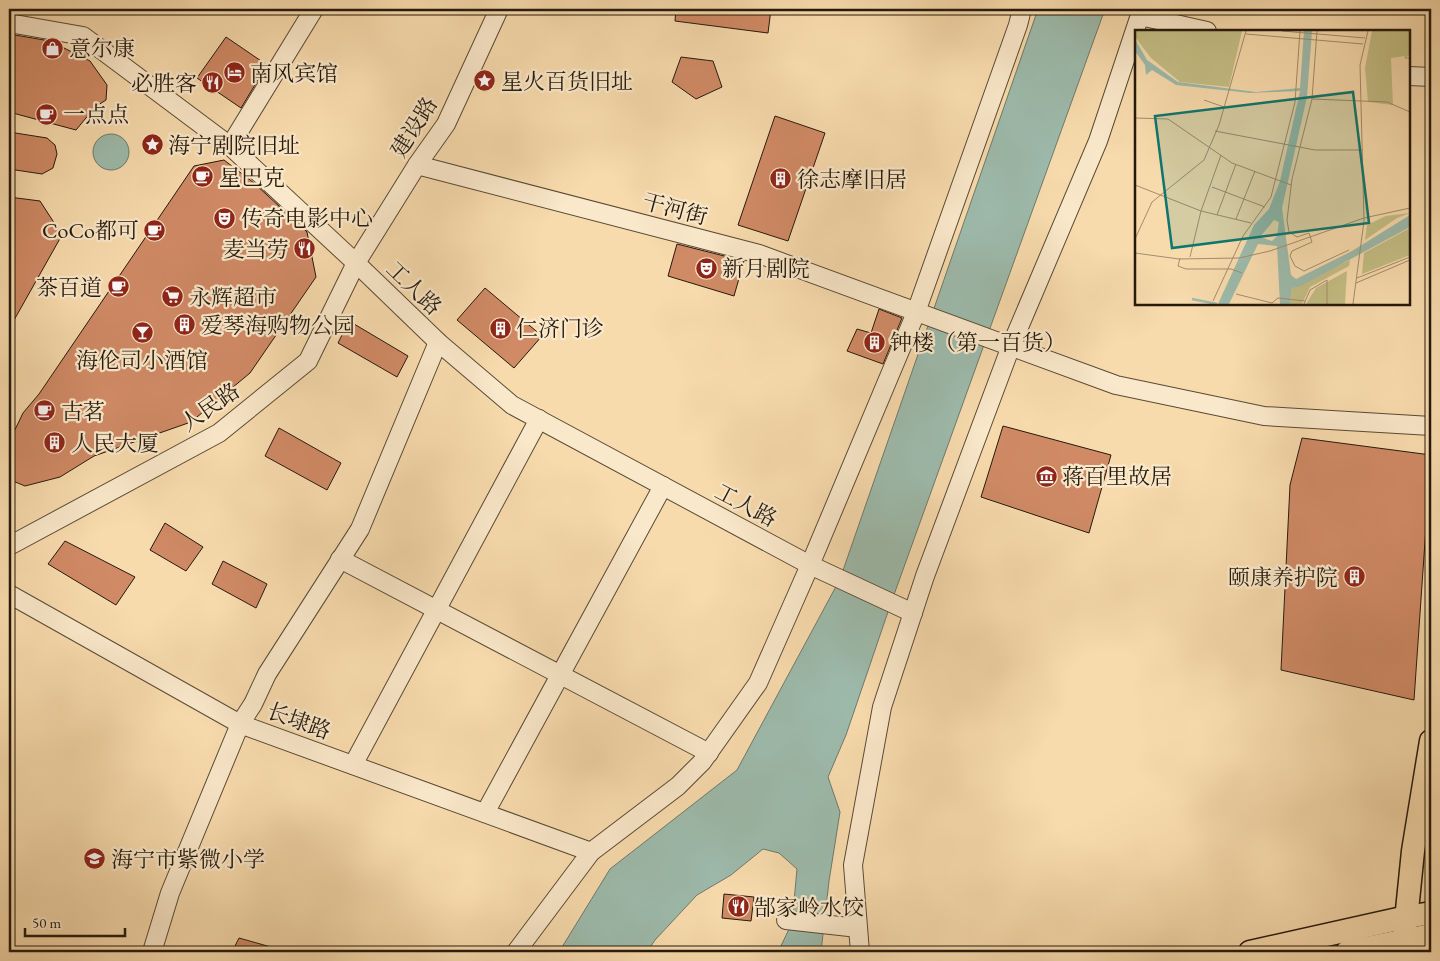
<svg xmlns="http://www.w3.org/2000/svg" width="1440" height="961" font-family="'EB Garamond','Noto Serif SC',serif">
<rect width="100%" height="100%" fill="#f8dbad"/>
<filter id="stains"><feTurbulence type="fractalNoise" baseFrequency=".004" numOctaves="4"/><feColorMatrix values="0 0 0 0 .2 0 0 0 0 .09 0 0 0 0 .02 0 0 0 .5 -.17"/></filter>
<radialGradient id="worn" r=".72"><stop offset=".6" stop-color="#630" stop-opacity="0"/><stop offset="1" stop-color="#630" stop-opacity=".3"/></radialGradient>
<g fill="#9dbbac" stroke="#6d7a6c">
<path d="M1038 9H1105L891 603 846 735 828 777 840 812 829 881 821 952H778L792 923 797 869 779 853 763 849 731 875 697 895 655 940 647 952H559L610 869 737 770 840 579Z"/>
<circle cx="111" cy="152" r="18"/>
</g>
<g fill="#d08a66" stroke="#24190d">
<path d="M676 9H771L768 33 675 21Z"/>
<path d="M9 34 50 41 90 61 107 85 106 100 95 107 76 130 9 112Z"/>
<path d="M226 37 267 65 241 108 197 78Z"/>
<path d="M681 57 713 61 722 87 696 99 672 82Z"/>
<path d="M775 116 825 133 788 241 738 225Z"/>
<path d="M9 132 47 138 55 145 57 154 53 168 42 174 9 169Z"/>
<path d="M224 160 254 183 307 232 316 277 250 373 191 422 94 456 60 477 25 486 13 481 9 476V448L10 440 23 413 39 394 194 166Z"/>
<path d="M9 197 40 201 62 235 9 329Z"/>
<path d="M677 244 744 261 734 296 668 276Z"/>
<path d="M485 288 542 336 514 368 457 320Z"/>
<path d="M879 309 902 318 883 364 847 351 857 329 871 333Z"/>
<path d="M349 321 408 356 397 377 338 343Z"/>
<path d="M1003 426 1111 455 1089 533 981 497Z"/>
<path d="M279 428 341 463 327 490 265 456Z"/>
<path d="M1302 438 1431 455 1414 700 1281 670 1290 485Z"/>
<path d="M165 523 203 547 186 571 150 550Z"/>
<path d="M65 541 135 577 116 605 48 564Z"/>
<path d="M223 561 267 584 256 608 212 584Z"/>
<path d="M724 894 754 897 751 921 722 918Z"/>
<path d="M239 938 278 949V952H232Z"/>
</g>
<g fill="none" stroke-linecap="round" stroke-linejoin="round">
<defs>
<g id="minor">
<path d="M1140 16 1207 31"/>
<path d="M9 23 83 36 230 146 356 263 438 342 512 405 810 565 913 613"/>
<path d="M1409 76 1431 77"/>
<path d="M230 146 314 9"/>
<path d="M417 165 759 254 1116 385 1264 416 1431 426"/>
<path d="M9 546 219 433 308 361 356 263 417 165 446 124 499 9"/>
<path d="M340 559 709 753"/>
<path d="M9 594 240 724 591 852"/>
<path d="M353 765 539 419"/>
<path d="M485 813 663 486"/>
<path d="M786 920 858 928"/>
<path d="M152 952 170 893 240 724 253 704 267 674 360 529 438 342"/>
<path d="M516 952 591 852 678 786 702 762 758 683 810 565 915 315 1018 25 1022 9"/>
<path d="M860 952 853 865 882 707 925 576 1011 346 1098 141 1142 9"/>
</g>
<g id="major">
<path d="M1250 952 1407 917 1431 913"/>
<path d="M1347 952 1431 935"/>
<path d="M1401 952 1404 940 1413 851 1431 741"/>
</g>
</defs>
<use href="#minor" stroke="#594a35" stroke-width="20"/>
<use href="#major" stroke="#24190d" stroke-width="25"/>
<use href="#minor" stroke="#fae8ca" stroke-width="18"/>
<use href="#major" stroke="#f8dbad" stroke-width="22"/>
</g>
<defs>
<symbol id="shop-disc" viewBox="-11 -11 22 22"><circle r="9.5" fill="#8f2418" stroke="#fae8ca"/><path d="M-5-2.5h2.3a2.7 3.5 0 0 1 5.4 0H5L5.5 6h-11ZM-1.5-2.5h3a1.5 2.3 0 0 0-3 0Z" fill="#fff"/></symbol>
<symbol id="hotel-disc" viewBox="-11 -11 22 22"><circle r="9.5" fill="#8f2418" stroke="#fae8ca"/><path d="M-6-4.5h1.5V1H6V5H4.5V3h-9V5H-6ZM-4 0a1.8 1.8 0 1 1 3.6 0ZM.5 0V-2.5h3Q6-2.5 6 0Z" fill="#fff"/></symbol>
<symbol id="sight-disc" viewBox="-11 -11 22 22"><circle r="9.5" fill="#8f2418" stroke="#fae8ca"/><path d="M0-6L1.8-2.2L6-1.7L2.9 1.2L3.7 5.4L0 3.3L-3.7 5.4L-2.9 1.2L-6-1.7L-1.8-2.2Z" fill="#fff"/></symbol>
<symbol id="restaurant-disc" viewBox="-11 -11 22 22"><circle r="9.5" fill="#8f2418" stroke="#fae8ca"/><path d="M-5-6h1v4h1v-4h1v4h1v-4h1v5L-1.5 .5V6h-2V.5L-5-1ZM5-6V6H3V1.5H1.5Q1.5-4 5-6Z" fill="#fff"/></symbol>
<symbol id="cafe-disc" viewBox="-11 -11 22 22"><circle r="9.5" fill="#8f2418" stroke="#fae8ca"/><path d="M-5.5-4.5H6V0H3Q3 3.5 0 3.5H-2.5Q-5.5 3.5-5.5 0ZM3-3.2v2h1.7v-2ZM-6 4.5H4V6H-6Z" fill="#fff"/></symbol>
<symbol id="building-disc" viewBox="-11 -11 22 22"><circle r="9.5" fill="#8f2418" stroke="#fae8ca"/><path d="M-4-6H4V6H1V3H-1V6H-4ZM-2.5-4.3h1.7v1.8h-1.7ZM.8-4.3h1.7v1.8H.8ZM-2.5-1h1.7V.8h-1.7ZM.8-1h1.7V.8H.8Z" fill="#fff"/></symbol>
<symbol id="theatre-disc" viewBox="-11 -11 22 22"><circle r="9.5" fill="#8f2418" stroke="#fae8ca"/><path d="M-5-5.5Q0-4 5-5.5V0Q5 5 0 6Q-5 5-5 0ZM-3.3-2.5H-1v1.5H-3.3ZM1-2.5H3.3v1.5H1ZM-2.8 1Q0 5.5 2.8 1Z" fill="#fff"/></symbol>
<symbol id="supermarket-disc" viewBox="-11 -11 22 22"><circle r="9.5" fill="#8f2418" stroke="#fae8ca"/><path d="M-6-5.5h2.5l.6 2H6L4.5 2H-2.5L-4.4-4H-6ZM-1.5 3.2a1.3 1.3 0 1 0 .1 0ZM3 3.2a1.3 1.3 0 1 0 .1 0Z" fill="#fff"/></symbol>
<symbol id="bar-disc" viewBox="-11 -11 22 22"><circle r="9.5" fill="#8f2418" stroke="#fae8ca"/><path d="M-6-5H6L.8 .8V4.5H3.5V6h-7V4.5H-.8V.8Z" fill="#fff"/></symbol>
<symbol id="museum-disc" viewBox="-11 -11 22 22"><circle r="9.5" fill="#8f2418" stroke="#fae8ca"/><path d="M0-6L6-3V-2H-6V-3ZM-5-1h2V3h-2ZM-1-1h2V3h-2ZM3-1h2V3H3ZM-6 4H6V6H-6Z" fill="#fff"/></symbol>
<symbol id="school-disc" viewBox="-11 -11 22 22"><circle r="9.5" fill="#8f2418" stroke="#fae8ca"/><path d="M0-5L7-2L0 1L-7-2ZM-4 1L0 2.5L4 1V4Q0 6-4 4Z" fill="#fff"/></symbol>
</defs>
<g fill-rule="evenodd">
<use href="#shop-disc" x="40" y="36" width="25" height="25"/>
<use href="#hotel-disc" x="222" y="60" width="25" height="25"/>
<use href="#sight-disc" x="472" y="68" width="25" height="25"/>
<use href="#restaurant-disc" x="200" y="70" width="25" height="25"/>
<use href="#cafe-disc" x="34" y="102" width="25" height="25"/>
<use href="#sight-disc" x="140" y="132" width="25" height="25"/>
<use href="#cafe-disc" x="190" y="164" width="25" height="25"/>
<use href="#building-disc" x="768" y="166" width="25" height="25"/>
<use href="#theatre-disc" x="212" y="206" width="25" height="25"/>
<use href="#cafe-disc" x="142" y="218" width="25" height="25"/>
<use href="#restaurant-disc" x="292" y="236" width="25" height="25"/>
<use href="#theatre-disc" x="694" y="256" width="25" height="25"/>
<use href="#cafe-disc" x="106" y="274" width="25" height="25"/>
<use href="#supermarket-disc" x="160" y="284" width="25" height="25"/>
<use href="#building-disc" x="172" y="312" width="25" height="25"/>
<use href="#building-disc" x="488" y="316" width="25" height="25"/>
<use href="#bar-disc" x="130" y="320" width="25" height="25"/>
<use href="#building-disc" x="862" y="330" width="25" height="25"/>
<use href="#cafe-disc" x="32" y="398" width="25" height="25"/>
<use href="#building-disc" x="42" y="430" width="25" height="25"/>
<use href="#museum-disc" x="1034" y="464" width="25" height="25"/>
<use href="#building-disc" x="1342" y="564" width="25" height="25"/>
<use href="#school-disc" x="82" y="846" width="25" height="25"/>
<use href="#restaurant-disc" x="726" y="894" width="25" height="25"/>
</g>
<g text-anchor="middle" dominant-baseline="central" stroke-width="4.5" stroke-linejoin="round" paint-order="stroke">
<g font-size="22" fill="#24190d" stroke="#fae8ca" text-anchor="start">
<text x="69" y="48">意尔康</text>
<text x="250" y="73">南风宾馆</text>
<text x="501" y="81">星火百货旧址</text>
<text x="197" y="83" text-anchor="end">必胜客</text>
<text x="63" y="114">一点点</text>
<text x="168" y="145">海宁剧院旧址</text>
<text x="219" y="177">星巴克</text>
<text x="797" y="179">徐志摩旧居</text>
<text x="241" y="218">传奇电影中心</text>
<text x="139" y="230" text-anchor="end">CoCo都可</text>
<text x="289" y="249" text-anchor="end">麦当劳</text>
<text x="722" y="268">新月剧院</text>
<text x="102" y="287" text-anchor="end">茶百道</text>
<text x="189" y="297">永辉超市</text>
<text x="201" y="325">爱琴海购物公园</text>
<text x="516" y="328">仁济门诊</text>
<text x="890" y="342">钟楼（第一百货）</text>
<text x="142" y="360" text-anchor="middle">海伦司小酒馆</text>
<text x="61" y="411">古茗</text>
<text x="71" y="443">人民大厦</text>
<text x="1062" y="476">蒋百里故居</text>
<text x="1338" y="577" text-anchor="end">颐康养护院</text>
<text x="111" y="859">海宁市紫微小学</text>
<text x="754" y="907">郜家岭水饺</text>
</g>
<g font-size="22" fill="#24190d" stroke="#fae8ca">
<text transform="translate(414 127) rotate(-58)">建设路</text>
<text transform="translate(675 209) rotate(15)">干河街</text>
<text transform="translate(414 288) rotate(44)">工人路</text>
<text transform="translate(210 407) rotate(-35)">人民路</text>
<text transform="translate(746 505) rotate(28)">工人路</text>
<text transform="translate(299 721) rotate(20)">长埭路</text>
</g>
</g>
<g transform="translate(1135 30)">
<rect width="275" height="275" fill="#f8dbad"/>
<path d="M0 1H107L94 57 45 52 16 28 0 7ZM237 1H275V25L272 26 275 29H270L269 26 256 28 258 75 233 72 230 38ZM275 183 262 188 230 210 232 195 251 186ZM275 198V225L227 244 229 223ZM215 230 214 236 175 257 167 274H155L157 258ZM212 241 210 274H171L181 258Z" fill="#c4be85"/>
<path d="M169 1H177L172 67 147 178 156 245 161 249 217 221 275 185V197L166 256 157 258 155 274H145L142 216 123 214 94 274H83L119 195 134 179 145 151 165 61 115 63 41 55 17 40 11 45 10 35 0 21V9L12 30 43 52 121 62 165 58ZM139 190 144 192 142 206 137 211 125 207Z" fill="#9dbbac" fill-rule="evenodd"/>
<path fill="none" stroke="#9dbbac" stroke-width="2.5" d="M57 269 82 274"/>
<path fill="none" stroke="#a38d6d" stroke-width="1" d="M147 1 230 8M182 1 177 69 157 149 152 190 154 202 162 207 174 203 177 212 157 221 155 226 160 236 169 241 214 220M111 4 228 14M177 69 252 72 275 82M69 70 89 77M0 88 33 89 97 133 156 155M80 101 180 120H228M0 155 66 181 116 193M77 157 130 177M82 185 101 134M101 189 120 141M0 209 17 172 69 130 84 95 111 1M0 223 44 229 104 228 135 221 229 188 275 178M55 227 66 181 86 125M45 228 43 236 51 239H96L107 243M222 248 275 227M221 253 275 230M101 264 137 273 143 268 170 271M78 271 108 206 136 167 160 72 165 1M169 274 175 260 192 250V274M218 274 229 191 225 35 233 1"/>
<path fill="#0f766e" fill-opacity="0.15" stroke="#0f766e" stroke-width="2.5" d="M218 62 234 193 37 218 20 86Z"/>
<rect width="275" height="275" fill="none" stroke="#24190d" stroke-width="2.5"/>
</g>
<rect width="1440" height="961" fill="none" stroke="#f8dbad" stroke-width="30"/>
<rect x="10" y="10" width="1420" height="941" fill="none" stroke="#24190d" stroke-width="2.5"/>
<rect x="15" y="15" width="1410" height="931" fill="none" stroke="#24190d"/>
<path d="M25 928v8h100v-8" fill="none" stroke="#24190d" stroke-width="2.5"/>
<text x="32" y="928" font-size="15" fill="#24190d" stroke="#fae8ca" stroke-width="4" paint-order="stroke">50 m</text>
<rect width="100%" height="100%" filter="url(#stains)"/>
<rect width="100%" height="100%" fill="url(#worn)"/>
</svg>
